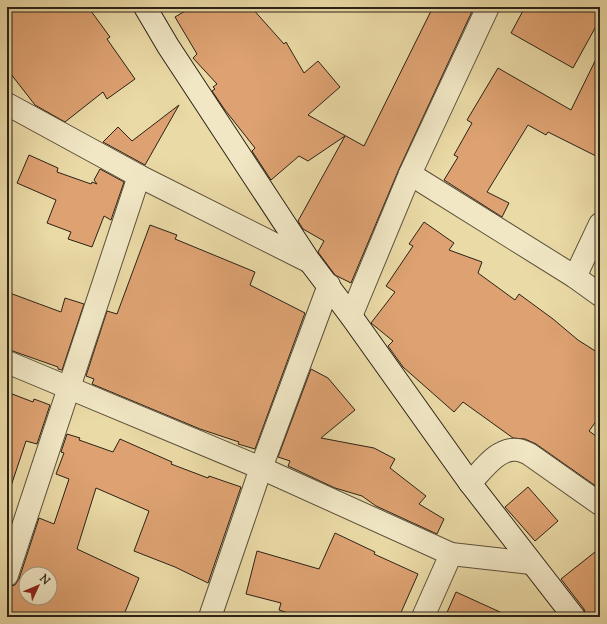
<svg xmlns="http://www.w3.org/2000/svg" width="607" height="624" font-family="'Sorts Mill Goudy',serif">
<rect width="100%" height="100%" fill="#eadaa6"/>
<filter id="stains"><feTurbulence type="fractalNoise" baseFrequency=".005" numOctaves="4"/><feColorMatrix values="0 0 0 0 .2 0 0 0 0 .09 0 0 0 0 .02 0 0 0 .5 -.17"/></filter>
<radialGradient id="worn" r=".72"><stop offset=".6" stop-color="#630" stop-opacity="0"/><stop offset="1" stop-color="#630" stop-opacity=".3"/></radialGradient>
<g fill="#dea272" stroke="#2b2217" fill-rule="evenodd">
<path d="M7 7H88L110 37 107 39 135 79 107 99 103 92 65 122 35 105 7 69Z"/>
<path d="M192 7H251L284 44 286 42 304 73 318 61 340 87 308 115 364 146 433 7H474L399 169 351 283 335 275 318 252 324 241 303 229 298 221 345 136 308 161 299 156 271 180 252 151 255 148 225 110 212 91 215 89 213 87 217 84 193 58 197 54 175 17Z"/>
<path d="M525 7H600V19L573 68 511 33Z"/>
<path d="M600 51V158L548 132 546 135 528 125 487 192 509 203 502 217 444 180 458 157 454 155 472 123 467 120 498 68 571 110Z"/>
<path d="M179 105 145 165 103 142 118 127 132 141Z"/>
<path d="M29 155 58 168 57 172 91 184 92 182 97 184 94 180 100 169 124 182 111 220 104 216 92 247 68 239 71 232 47 223 56 200 17 183Z"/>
<path d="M424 222 454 243 449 250 482 262 478 273 515 300 519 294 553 319 578 340 600 354V416L589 431 600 439V489L536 444 525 439 513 438 463 402 454 412 403 367 388 346 393 341 371 323 395 292 386 286 413 246 409 244Z"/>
<path d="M150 225 177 235 175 239 255 272 250 285 305 313 255 449 238 444 239 442 200 429 92 384 94 379 86 376 107 311 117 314Z"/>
<path d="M7 292 61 312 65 298 84 304 62 370 58 369V367L7 349Z"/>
<path d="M311 369 328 378 355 410 321 438 374 448 395 459 390 468 426 496 419 504 444 519 437 534 376 506 362 496 335 488 288 466 290 461 278 457Z"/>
<path d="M7 392 33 402 34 399 50 405 37 444 26 441 11 486 7 485Z"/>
<path d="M67 434 80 438 79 440 113 452 120 439 172 462 171 464 208 478 209 476 241 487 208 583 175 567 134 551 149 511 96 488 77 549 139 578 123 617H7V587L15 585 19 579 39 518 54 524 69 479 56 474 64 453 61 452ZM26 574H50V598H26Z"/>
<path d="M528 487 558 521 535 541 505 507Z"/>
<path d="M335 533 375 552 374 554 418 574 399 617H300L279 610 281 603 246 594 257 551 319 569Z"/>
<path d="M600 548V617H586L584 609 561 579Z"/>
<path d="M456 592 511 617H445Z"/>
</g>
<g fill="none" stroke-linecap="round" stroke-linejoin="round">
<defs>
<g id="minor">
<path d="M7 104 139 176 310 262"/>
<path d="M575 277 600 224"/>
<path d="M351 316 410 174 488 7"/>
<path d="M7 362 261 468 451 554 531 563"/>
<path d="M470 483C482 471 498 447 517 450 521 450 525 452 529 454L600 504"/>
<path d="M7 575 139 176"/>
<path d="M210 617 261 468 329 285"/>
<path d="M423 617 451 554"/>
</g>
<path id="tertiary" d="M410 174 575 277 600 295"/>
<path id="secondary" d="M145 7 168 46 310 262 351 316 470 483 574 617"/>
</defs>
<use href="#minor" stroke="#5b503b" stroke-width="24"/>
<use href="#tertiary" stroke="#5b503b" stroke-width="24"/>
<use href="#secondary" stroke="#2b2217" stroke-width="24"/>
<use href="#minor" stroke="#f1e7c5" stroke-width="22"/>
<use href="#tertiary" stroke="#f1e7c5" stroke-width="22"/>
<use href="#secondary" stroke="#f1e7c5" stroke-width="22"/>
</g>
<rect width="607" height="624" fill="none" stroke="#eadaa6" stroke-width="24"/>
<rect x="8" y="8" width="591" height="608" fill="none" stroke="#2b2217" stroke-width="2"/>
<rect x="12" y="12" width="583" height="600" fill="none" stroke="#2b2217"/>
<g transform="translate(38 586) rotate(46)"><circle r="19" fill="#f1e7c5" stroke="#a2987f"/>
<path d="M0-3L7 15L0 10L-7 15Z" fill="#8f2418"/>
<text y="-6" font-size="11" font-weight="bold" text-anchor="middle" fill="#2b2217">N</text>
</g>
<rect width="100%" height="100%" filter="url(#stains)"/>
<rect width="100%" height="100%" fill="url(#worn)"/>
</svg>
